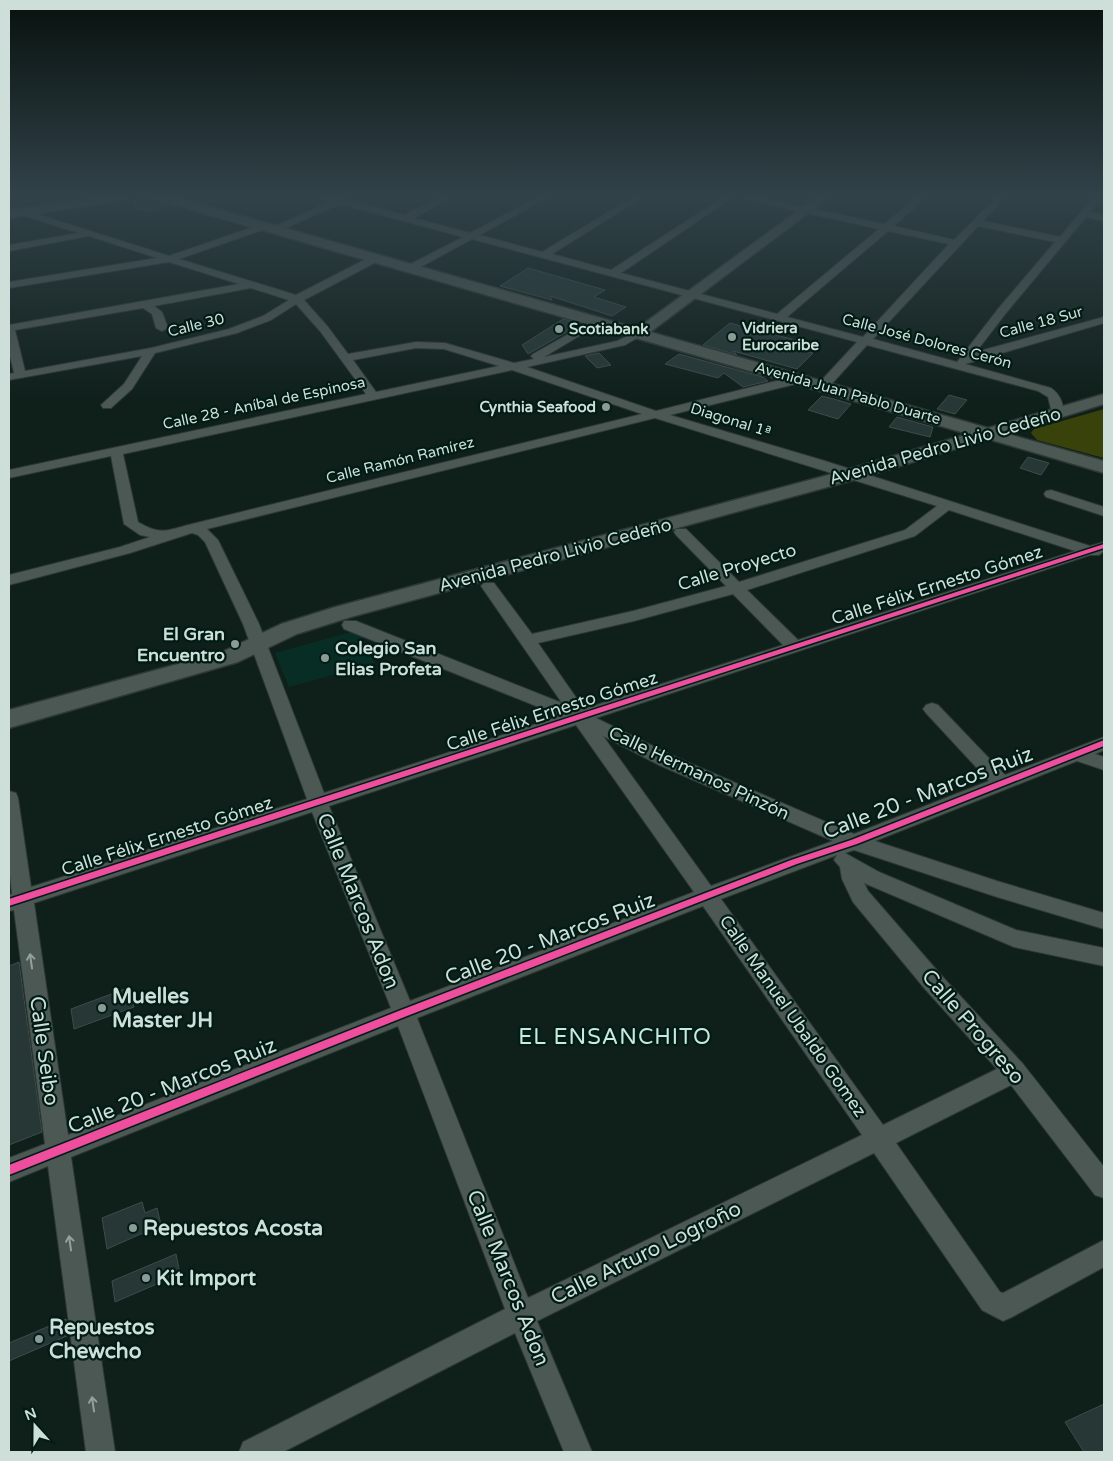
<svg xmlns="http://www.w3.org/2000/svg" width="1113" height="1461" font-family="'Varela Round',sans-serif">
<rect width="100%" height="100%" fill="#0f1f1a"/>
<path fill="#082d24" d="M358 630 375 663 289 687 275 653Z"/>
<path fill="#39420a" d="M1104 409V458L1037 440 1031 433 1034 429Z"/>
<g fill="#263736" stroke="#3e4c4a">
<path d="M136 196H151L153 201 168 205 150 212 135 208Z"/>
<path d="M528 268 605 290 594 297 626 307 612 316 550 296 552 300 500 286Z"/>
<path d="M563 319 574 322 577 326 528 354 522 345Z"/>
<path d="M730 323 803 342 796 349 813 353 797 369 733 351 737 355 703 345Z"/>
<path d="M599 353 611 365 597 368 585 356Z"/>
<path d="M679 354 763 377 768 381 743 387 724 373 718 378 665 364Z"/>
<path d="M949 395 967 400 955 414 937 409Z"/>
<path d="M822 396 834 399 851 404 838 419 808 410Z"/>
<path d="M897 417 933 427 930 437 889 427Z"/>
<path d="M1028 457 1049 463 1041 475 1020 468Z"/>
<path d="M19 962 42 1132 9 1145V966Z"/>
<path d="M130 987 134 1007 74 1029 71 1009Z"/>
<path d="M142 1202 145 1213 157 1208 161 1225 107 1249 102 1218Z"/>
<path d="M176 1254 180 1274 115 1302 112 1281Z"/>
<path d="M66 1319 69 1335 9 1361V1343Z"/>
<path d="M1104 1404V1452H1084L1065 1422Z"/>
</g>
<g fill="none" stroke-linecap="round" stroke-linejoin="round">
<defs>
<g id="minor">
<path d="M317 196 347 197 348 200 404 215 443 196H454L414 218 470 233 540 196H550L480 235 542 252 635 196H645L552 254 611 270 725 196H735L621 273 777 314 879 229 743 199 739 196H754L884 224 919 196H928L894 226 954 240 998 196H1007L983 221 1060 237 1094 196H1103L1090 212 1104 215V221L1086 217 1006 313 976 352 1104 317V323L965 364 1051 388C1060 394 1063 402 1064 413L1058 417 1052 413 1048 397 1038 391 867 345 827 389 823 390 817 386 819 383 857 342 472 239 415 270H407V266L463 237 340 204 279 231H273V227L331 201 318 198ZM978 226 1055 242 998 309 957 362 873 339ZM888 231 949 244 863 337 787 317Z"/>
<path d="M21 209 169 256 262 224H268V228L179 259 296 295 372 256H380V260L304 300 328 327 348 354 416 342 445 343 514 363 534 359 531 356 533 354 597 318 601 319 602 321 601 323 544 357 617 341 640 330 646 333 625 345 527 367 656 411 800 375 804 376 806 379 804 382 670 415 825 461 1090 546 1104 542V551L1099 555H1090L596 718 671 755 854 834 989 781 926 713 923 709 926 705 932 703 938 705 1005 775 1104 737V750L1095 754 1104 757V770L1077 761 875 841 997 881 1104 913V929L997 897 854 850 845 853 879 872 1016 930 1104 948V966L1014 947 864 883 868 891 941 975 1023 1064 1104 1167V1198L1095 1195 1011 1085 896 1143 1000 1292 1003 1293 1104 1240V1267L1012 1317 1003 1321 982 1310 874 1153 537 1321 592 1452H564L515 1333 283 1452H239L243 1442 505 1309 398 1026 71 1157 115 1452H86L48 1166 9 1182V1158L45 1144 14 910 9 911V895L12 894 9 867V791L16 793 18 798 31 887 307 799 243 624 205 542 198 535 192 533 130 553 9 585V575L120 547 150 537 140 535 124 524 111 456 9 478V470L366 394 320 331 296 304 271 320 237 333 155 353 132 389 111 408H103L101 405 124 384 142 356 9 380V374L14 373 9 352V325L239 284 169 262 9 288V282L157 258 89 236 9 251V245L79 233 18 214 16 212ZM251 288 289 300 263 316 229 329 151 348 25 371 15 330 143 308 152 314 156 328 162 331 168 328 162 312 154 306ZM416 348 444 349 499 366 376 392 353 360ZM512 370 642 414 192 524C167 530 162 536 138 522L123 454ZM655 418 937 506 905 530 739 582 686 529H676L674 532 676 535 726 586 633 611 532 634 494 583H484L481 586 562 703 356 621H344L342 625 344 629 561 716 324 793 259 624 218 540 207 529ZM949 510 1075 551 798 640 747 590 915 536ZM733 594 783 645 584 709 538 643 634 621ZM576 725 694 892 410 1001 329 806ZM603 736 659 765 833 841 711 886ZM312 812 391 1008 68 1135 34 903ZM837 855 834 860 840 867 842 879 853 902 925 989 997 1069 883 1125 721 899ZM703 906 862 1135 528 1298 417 1018Z"/>
<path d="M1051 490 1104 507V516L1046 497 1044 494 1046 491Z"/>
</g>
<path id="tertiary" d="M818 196H831L645 336H635L633 333 635 330Z"/>
<g id="secondary">
<path d="M102 196H132L126 200 9 218V210Z"/>
<path d="M153 196H172L988 428 1104 394V404L1008 434 1104 461V473L988 439 857 479 351 617 297 634 238 662 9 728V710L222 652 281 624 335 607 843 471 968 434 154 199Z"/>
</g>
</defs>
<use href="#minor" stroke="#2d3834" stroke-width="2"/>
<use href="#tertiary" stroke="#2d3834" stroke-width="3"/>
<use href="#secondary" stroke="#2d3834" stroke-width="3"/>
<use href="#minor" fill="#4c5854" fill-rule="evenodd"/>
<use href="#tertiary" fill="#4c5854" fill-rule="evenodd"/>
<use href="#secondary" fill="#4c5854" fill-rule="evenodd"/>
<defs>
<g id="cycleway">
<path d="M1104 544V548L9 906V899Z"/>
<path d="M1104 740V746L857 844 797 864 407 1016 9 1175V1165L401 1010 791 860 851 840Z"/>
</g>
</defs>
<use href="#cycleway" stroke="#011c15" stroke-width="3"/>
<use href="#cycleway" fill="#ef4d9e" fill-rule="evenodd"/>
</g>
<defs><path id="oneway-shaft" d="M-6 0H5M1.5-3L5.5 0L1.5 3" fill="none" stroke-width="1.6" stroke-linecap="round" stroke-linejoin="round" transform="scale(1.25)"/></defs>
<g stroke="#94a29d">
<use href="#oneway-shaft" transform="translate(31 961) rotate(-98)"/>
<use href="#oneway-shaft" transform="translate(70 1243) rotate(-98)"/>
<use href="#oneway-shaft" transform="translate(93 1404) rotate(-98)"/>
</g>
<linearGradient id="sky" x2="0" y2="1"><stop stop-color="#08110e"/><stop offset="0.49" stop-color="#314249"/><stop offset="1" stop-color="#314249" stop-opacity="0"/></linearGradient>
<rect width="1113" height="400" fill="url(#sky)"/>
<g fill="#8b9b96" stroke="#011c15" stroke-width="2">
<circle cx="559" cy="329" r="5"/>
<circle cx="732" cy="337" r="5"/>
<circle cx="606" cy="407" r="5"/>
<circle cx="235" cy="644" r="5"/>
<circle cx="325" cy="658" r="5"/>
<circle cx="102" cy="1008" r="5"/>
<circle cx="133" cy="1228" r="5"/>
<circle cx="146" cy="1278" r="5"/>
<circle cx="39" cy="1339" r="5"/>
</g>
<g text-anchor="middle" dominant-baseline="central" stroke-width="4.5" stroke-linejoin="round" paint-order="stroke">
<g font-size="15" fill="#ceded8" stroke="#011c15">
<text transform="translate(1041 322) rotate(-15)">Calle 18 Sur</text>
<text transform="translate(196 325) rotate(-14)">Calle 30</text>
<text transform="translate(927 341) rotate(15)">Calle José Dolores Cerón</text>
<text transform="translate(848 393) rotate(16)">Avenida Juan Pablo Duarte</text>
<text transform="translate(264 403) rotate(-12)">Calle 28 - Aníbal de Espinosa</text>
<text transform="translate(731 420) rotate(17)">Diagonal 1ª</text>
<text transform="translate(400 460) rotate(-14)">Calle Ramón Ramírez</text>
</g>
<g font-size="15" font-weight="bold" fill="#ceded8" stroke="#011c15" text-anchor="start">
<text x="742" y="328">Vidriera<tspan x="742" dy="17">Eurocaribe</tspan></text>
<text x="569" y="329">Scotiabank</text>
<text x="596" y="407" text-anchor="end">Cynthia Seafood</text>
</g>
<g font-size="18" fill="#ceded8" stroke="#011c15">
<text transform="translate(945 446) rotate(-16)">Avenida Pedro Livio Cedeño</text>
<text transform="translate(555 555) rotate(-15)">Avenida Pedro Livio Cedeño</text>
<text transform="translate(737 567) rotate(-17)">Calle Proyecto</text>
<text transform="translate(937 585) rotate(-18)">Calle Félix Ernesto Gómez</text>
<text transform="translate(552 711) rotate(-18)">Calle Félix Ernesto Gómez</text>
<text transform="translate(699 773) rotate(25)">Calle Hermanos Pinzón</text>
<text transform="translate(167 836) rotate(-18)">Calle Félix Ernesto Gómez</text>
<text transform="translate(793 1016) rotate(55)">Calle Manuel Ubaldo Gomez</text>
</g>
<g font-size="18" font-weight="bold" fill="#ceded8" stroke="#011c15" text-anchor="end">
<text x="225" y="634">El Gran<tspan x="225" dy="21">Encuentro</tspan></text>
<text x="335" y="648" text-anchor="start">Colegio San<tspan x="335" dy="21">Elias Profeta</tspan></text>
</g>
<g font-size="21" fill="#ceded8" stroke="#011c15">
<text transform="translate(928 793) rotate(-21)">Calle 20 - Marcos Ruiz</text>
<text transform="translate(358 901) rotate(68)">Calle Marcos Adon</text>
<text transform="translate(550 939) rotate(-21)">Calle 20 - Marcos Ruiz</text>
<text transform="translate(973 1027) rotate(49)">Calle Progreso</text>
<text transform="translate(44 1051) rotate(82)">Calle Seibo</text>
<text transform="translate(172 1086) rotate(-22)">Calle 20 - Marcos Ruiz</text>
<text transform="translate(646 1253) rotate(-26)">Calle Arturo Logroño</text>
<text transform="translate(508 1278) rotate(68)">Calle Marcos Adon</text>
</g>
<g font-size="21" font-weight="bold" fill="#ceded8" stroke="#011c15" text-anchor="start">
<text x="112" y="996">Muelles<tspan x="112" dy="24">Master JH</tspan></text>
<text x="143" y="1228">Repuestos Acosta</text>
<text x="156" y="1278">Kit Import</text>
<text x="49" y="1327">Repuestos<tspan x="49" dy="24">Chewcho</tspan></text>
</g>
<g font-size="22" letter-spacing="1" fill="#caeae0" stroke="#011c15">
<text x="615" y="1037">EL ENSANCHITO</text>
</g>
</g>
<rect width="1113" height="1461" fill="none" stroke="#ceded8" stroke-width="20"/>
<g transform="translate(35 1426) rotate(339)" stroke="#011c15" stroke-width="4" paint-order="stroke">
<path d="M0-4L9 19L0 12L-9 19Z" fill="#ceded8"/>
<text y="-8" font-size="14" font-weight="bold" text-anchor="middle" fill="#ceded8">N</text>
</g>
</svg>
